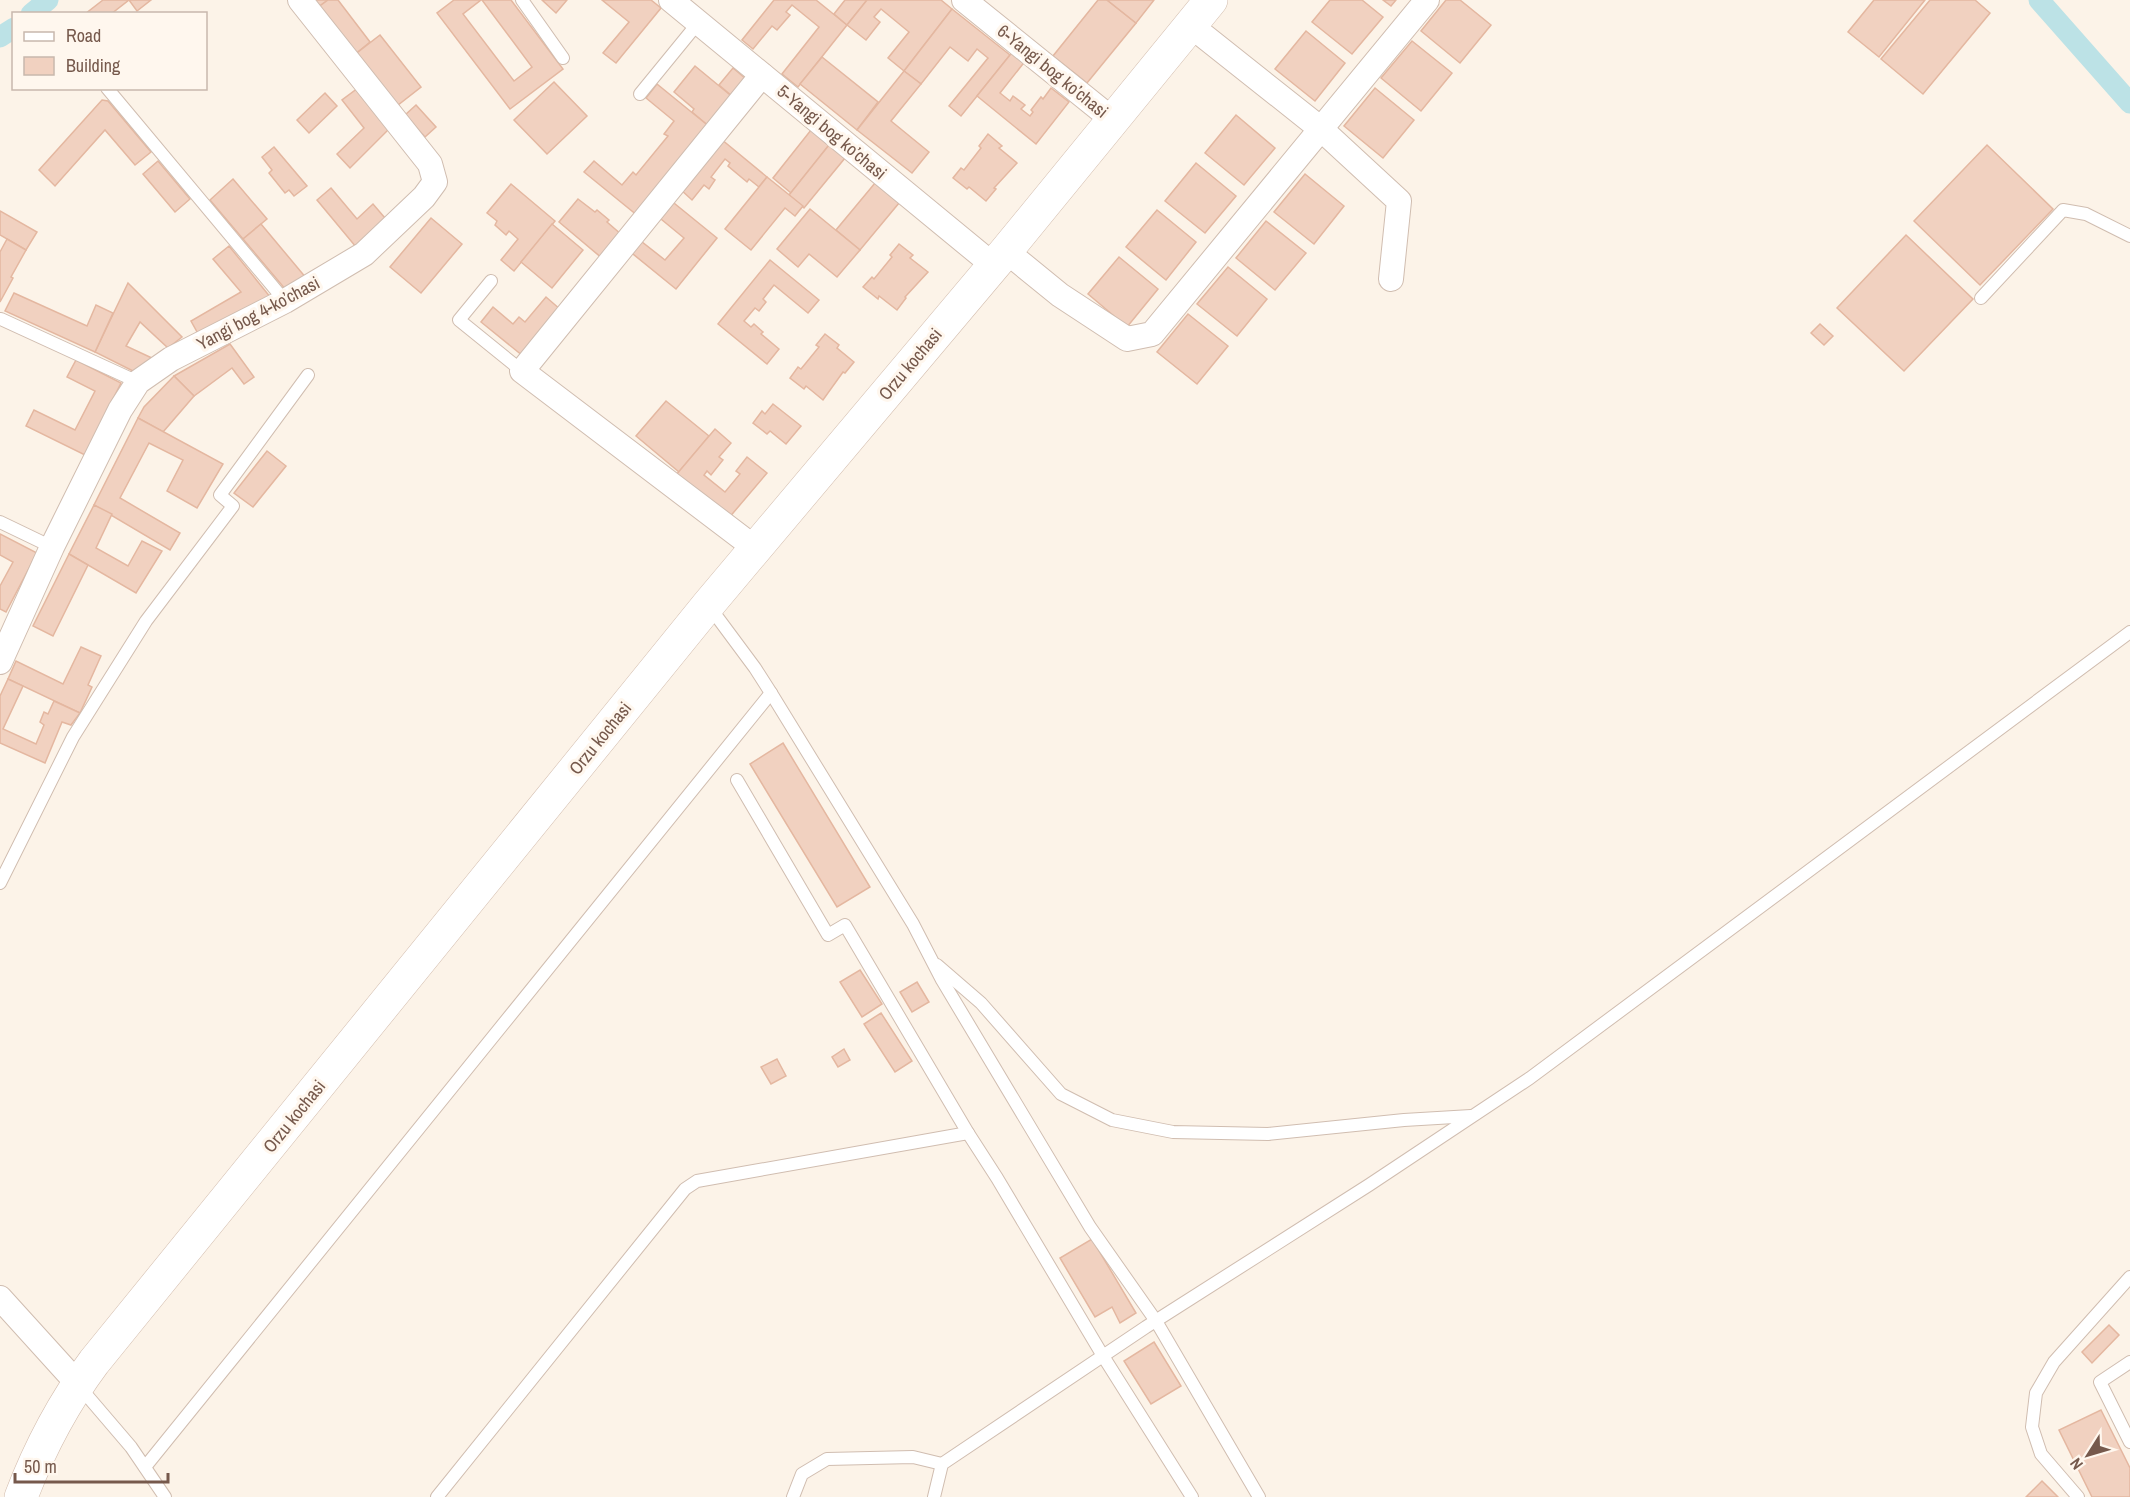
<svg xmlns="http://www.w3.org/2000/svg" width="2130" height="1497" font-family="'Archivo Narrow',sans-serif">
<rect width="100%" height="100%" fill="#fcf3e8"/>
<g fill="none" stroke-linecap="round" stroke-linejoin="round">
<g stroke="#bce2e6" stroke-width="21">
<path d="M2039 0 2130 103"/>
<path d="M31 14 48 0"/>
<path d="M0 37 14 28"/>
</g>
</g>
<g fill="#f1d1c0" stroke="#e4b7a0" stroke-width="1.5">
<path d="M103 0H129L111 14H85Z"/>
<path d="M129 0H151L137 11Z"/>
<path d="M310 0H328L317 8Z"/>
<path d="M328 0H338L370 42 353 56 317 8Z"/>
<path d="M454 0H481L463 14 514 81 532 67 482 0H511L563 69 510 109 437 13Z"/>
<path d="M542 0H567L556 13Z"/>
<path d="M602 0H651L661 8 616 63 603 53 629 22Z"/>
<path d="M774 0H816L847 25 798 87 782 74 819 27 792 5 786 12 790 15 777 30 772 26 753 49 742 40Z"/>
<path d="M845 0H867L847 25 834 14Z"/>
<path d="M867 0H941L952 9 904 71 888 58 909 32 881 9 874 17 880 22 866 40 847 25Z"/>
<path d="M1098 0H1107L1136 23 1087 83 1053 56Z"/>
<path d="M1107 0H1154L1136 23Z"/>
<path d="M1330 0H1362L1383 17 1352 54 1312 22Z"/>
<path d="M1383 0H1396L1391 6Z"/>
<path d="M1446 0H1460L1491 25 1460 63 1421 31Z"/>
<path d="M1874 0H1925L1879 57 1848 32Z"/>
<path d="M1930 0H1975L1990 13 1923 94 1881 59Z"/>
<path d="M952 9 1010 55 961 116 949 106 988 58 977 49 968 61 950 47 921 84 904 71Z"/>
<path d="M1306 31 1345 63 1315 101 1275 69Z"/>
<path d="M380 35 421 87 393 109 353 56Z"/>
<path d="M1412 41 1452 73 1421 111 1381 78Z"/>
<path d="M1014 50 1026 60 1000 93 1010 101 1013 96 1025 105 1021 109 1030 116 1033 112 1031 110 1041 97 1043 99 1051 88 1069 102 1036 144 977 96Z"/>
<path d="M822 57 878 102 857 130 800 84Z"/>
<path d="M695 66 735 99 711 128 692 112 694 109 674 92Z"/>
<path d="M733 68 746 79 732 96 719 85Z"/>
<path d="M904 71 921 84 891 121 929 152 912 173 857 130Z"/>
<path d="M554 82 587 116 547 154 514 120Z"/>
<path d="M657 84 711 128 638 216 584 172 594 161 622 185 633 172 636 175 668 136 664 134 674 121 646 98Z"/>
<path d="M358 88 389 129 350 168 337 154 364 128 342 100Z"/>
<path d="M1375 88 1414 120 1383 158 1344 126Z"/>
<path d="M325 93 337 106 309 133 297 120Z"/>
<path d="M102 100 108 101 151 152 135 165 105 130 55 186 39 170Z"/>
<path d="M416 105 436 127 425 137 405 115Z"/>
<path d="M1236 115 1275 148 1244 185 1205 153Z"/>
<path d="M811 130 829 145 791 193 773 178Z"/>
<path d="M988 134 1002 146 999 148 1017 163 994 188 996 189 986 201 969 187 967 189 953 178 961 168 964 170 981 148 979 146Z"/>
<path d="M721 139 767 177 759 187 749 179 747 182 728 166 730 163 725 159 711 177 715 180 709 189 704 185 692 200 680 189Z"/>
<path d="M829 145 845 158 804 208 789 195Z"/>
<path d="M1987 145 2053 209 1980 285 1914 221Z"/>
<path d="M274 147 307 186 294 196 289 190 285 193 269 173 272 170 262 157Z"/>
<path d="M158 161 190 199 175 212 143 174Z"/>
<path d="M1196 163 1236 196 1205 233 1165 201Z"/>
<path d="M1305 174 1344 206 1314 244 1274 212Z"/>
<path d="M767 177 803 206 795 216 785 208 751 250 725 229Z"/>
<path d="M233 179 267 219 243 239 210 200Z"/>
<path d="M875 183 899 203 860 250 836 230Z"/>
<path d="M511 184 555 221 514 271 501 260 518 239 509 231 506 235 495 225 497 221 487 213Z"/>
<path d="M331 188 357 219 373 204 385 218 356 247 317 200Z"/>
<path d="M578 199 595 212 597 210 609 220 607 222 622 235 603 259 559 222Z"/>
<path d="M669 199 717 238 676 289 628 250 637 238 665 260 684 238 656 215Z"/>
<path d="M810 209 860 250 837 277 809 254 798 267 777 249Z"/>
<path d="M1157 210 1196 242 1166 280 1126 247Z"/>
<path d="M0 211 37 232 26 250 0 235Z"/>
<path d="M431 218 462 244 421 293 390 267Z"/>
<path d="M1266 221 1306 253 1275 290 1236 258Z"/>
<path d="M261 224 307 279 286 290 243 239Z"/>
<path d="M552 224 583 250 552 288 521 262Z"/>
<path d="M1906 235 1973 299 1904 371 1837 308Z"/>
<path d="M7 239 26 250 11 277 13 278 0 302V252Z"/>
<path d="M899 244 913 255 910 258 928 272 905 297 906 298 897 310 879 296 878 299 863 287 872 277 874 279 892 257 890 255Z"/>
<path d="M229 246 271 298 201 339 191 321 241 292 213 259Z"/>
<path d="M1119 257 1158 289 1127 327 1088 294Z"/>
<path d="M770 260 819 300 808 313 774 285 763 299 766 302 759 311 755 308 744 321 751 327 754 324 763 332 761 334 779 349 767 364 718 324Z"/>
<path d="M1228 267 1267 299 1237 336 1197 304Z"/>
<path d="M128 283 182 337 168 348 140 322 126 346 154 359 137 373 95 352Z"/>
<path d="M14 293 87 326 96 305 113 313 95 352 5 311Z"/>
<path d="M546 297 561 310 523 356 481 322 493 307 513 324 519 317 525 322Z"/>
<path d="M1188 314 1228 346 1197 384 1157 352Z"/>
<path d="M1820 324 1833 336 1824 345 1811 333Z"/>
<path d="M825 334 839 345 837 348 854 362 845 373 843 372 823 400 806 386 804 389 790 378 798 367 801 369 819 347 816 345Z"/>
<path d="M230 344 254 377 244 384 232 368 194 396 174 376Z"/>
<path d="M76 360 121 383 85 455 26 426 34 410 75 430 95 391 67 377Z"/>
<path d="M174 376 194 396 163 432 138 418 144 407Z"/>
<path d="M666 401 709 436 679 472 636 436Z"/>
<path d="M773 404 801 426 786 444 770 431 767 434 753 423 762 411 765 414Z"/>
<path d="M138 418 223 464 197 508 167 491 183 460 149 443 120 498 180 533 170 550 94 505Z"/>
<path d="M715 429 731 443 719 457 723 460 711 475 707 471 704 475 725 492 740 474 736 471 747 457 767 473 728 519 676 475Z"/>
<path d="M267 451 286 466 253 507 234 493Z"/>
<path d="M94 505 112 514 96 548 128 566 142 541 162 551 136 593 69 554Z"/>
<path d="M0 534 37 553 6 612 0 609V586L13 562 0 555Z"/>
<path d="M69 554 88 565 53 636 33 626Z"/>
<path d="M81 647 101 656 88 685 92 687 80 713 8 679 16 661 63 684Z"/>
<path d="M8 679 23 686 3 729 36 744 44 725 40 722 44 712 48 714 54 701 80 713 71 725 62 722 45 763 0 743V696Z"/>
<path d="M783 743 870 887 837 907 750 764Z"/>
<path d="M860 970 882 1004 862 1017 840 982Z"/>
<path d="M917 982 929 1002 912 1012 900 992Z"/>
<path d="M881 1013 912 1061 895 1072 864 1024Z"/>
<path d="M844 1049 850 1060 838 1067 832 1057Z"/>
<path d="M777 1059 786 1076 771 1084 761 1067Z"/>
<path d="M1092 1239 1136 1313 1120 1323 1112 1307 1095 1317 1060 1258Z"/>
<path d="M2109 1325 2119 1335 2092 1363 2082 1352Z"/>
<path d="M1154 1342 1181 1386 1151 1404 1124 1361Z"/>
<path d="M2101 1410 2130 1468V1497H2092L2059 1430Z"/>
<path d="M2042 1481 2058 1497H2026Z"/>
</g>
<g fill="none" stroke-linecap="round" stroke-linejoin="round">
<defs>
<g id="lane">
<path d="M522 0 563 58"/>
<path d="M107 88 285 301"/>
<path d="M640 94 698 23"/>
<path d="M491 281 459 320 522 371"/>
<path d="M1981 298 2063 210 2086 214 2130 236"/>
<path d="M1 319 138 382"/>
<path d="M0 522 52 547"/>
<path d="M709 606 755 668 771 693 913 924 942 980 1090 1227 1156 1321 1259 1497"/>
<path d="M737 780 828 935 845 925 968 1133"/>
<path d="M0 883 73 737 146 621 233 506 220 495 308 375"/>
<path d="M937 965 981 1003 1061 1094 1112 1120 1173 1132 1268 1134 1404 1120 1471 1116"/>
<path d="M2130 1362 2100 1382 2130 1442"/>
<path d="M78 1385 131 1447 165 1497"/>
<path d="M145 1467 771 693"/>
<path d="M437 1497 685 1189 697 1181 968 1133 997 1178 1103 1356 1192 1497"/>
<path d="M793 1497 802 1474 827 1459 913 1457 942 1464"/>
<path d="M934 1497 942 1464 1146 1327 1369 1185 1530 1078 2130 632"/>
<path d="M2078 1497 2041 1454 2032 1427 2036 1393 2054 1362 2130 1277"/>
</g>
<g id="street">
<path d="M671 0 993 265"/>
<path d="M964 0 1113 120"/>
<path d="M1190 25 1321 129 1399 201 1391 279"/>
<path d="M1006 251 1060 295 1127 339 1152 334 1427 0"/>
<path d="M755 548 522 371 762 75"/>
<path d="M0 662 52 547 120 410 138 382 171 359 285 301 364 254 424 197 435 182 430 164 300 0"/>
<path d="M0 1298 78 1384"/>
</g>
<path id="secondary" d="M21 1497C40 1447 62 1405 94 1362L708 605 1006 251 1211 0"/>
</defs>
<use href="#lane" stroke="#d0bdb0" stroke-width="14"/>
<use href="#street" stroke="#d0bdb0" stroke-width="26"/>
<use href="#secondary" stroke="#d3bdae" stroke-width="34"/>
<use href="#lane" stroke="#fff" stroke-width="12"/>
<use href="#street" stroke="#fff" stroke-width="24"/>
<use href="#secondary" stroke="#fff" stroke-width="33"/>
</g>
<g text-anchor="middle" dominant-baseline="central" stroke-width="6" stroke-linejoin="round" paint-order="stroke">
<g font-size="18" fill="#76594c" stroke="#fff7ee">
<text transform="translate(1053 71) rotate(39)">6-Yangi bog koʼchasi</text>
<text transform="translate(832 132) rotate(40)">5-Yangi bog koʼchasi</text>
<text transform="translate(258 313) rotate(-28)">Yangi bog 4-koʼchasi</text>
<text transform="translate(910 364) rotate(-50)">Orzu kochasi</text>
<text transform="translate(600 738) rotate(-51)">Orzu kochasi</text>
<text transform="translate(294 1116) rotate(-51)">Orzu kochasi</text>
</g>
</g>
<rect x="12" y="12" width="195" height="78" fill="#fff7ee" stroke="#c8b8ad" stroke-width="1.5"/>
<rect x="24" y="32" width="30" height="9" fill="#ffffff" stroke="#c8b8ad" stroke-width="1.5"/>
<text x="66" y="42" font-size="18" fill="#76594c">Road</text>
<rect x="24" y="57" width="30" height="18" fill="#f1d1c0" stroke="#c8b8ad" stroke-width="1.5"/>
<text x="66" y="72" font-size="18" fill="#76594c">Building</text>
<g transform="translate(2088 1455) rotate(233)" stroke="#fff7ee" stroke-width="4.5" paint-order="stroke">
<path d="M0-4.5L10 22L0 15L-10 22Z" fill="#76594c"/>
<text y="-9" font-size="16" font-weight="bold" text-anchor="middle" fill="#76594c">N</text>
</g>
<path d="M15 1473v9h153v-9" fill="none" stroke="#76594c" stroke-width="3"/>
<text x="24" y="1473" font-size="18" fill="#76594c" stroke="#fff7ee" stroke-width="4.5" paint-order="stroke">50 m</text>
</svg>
